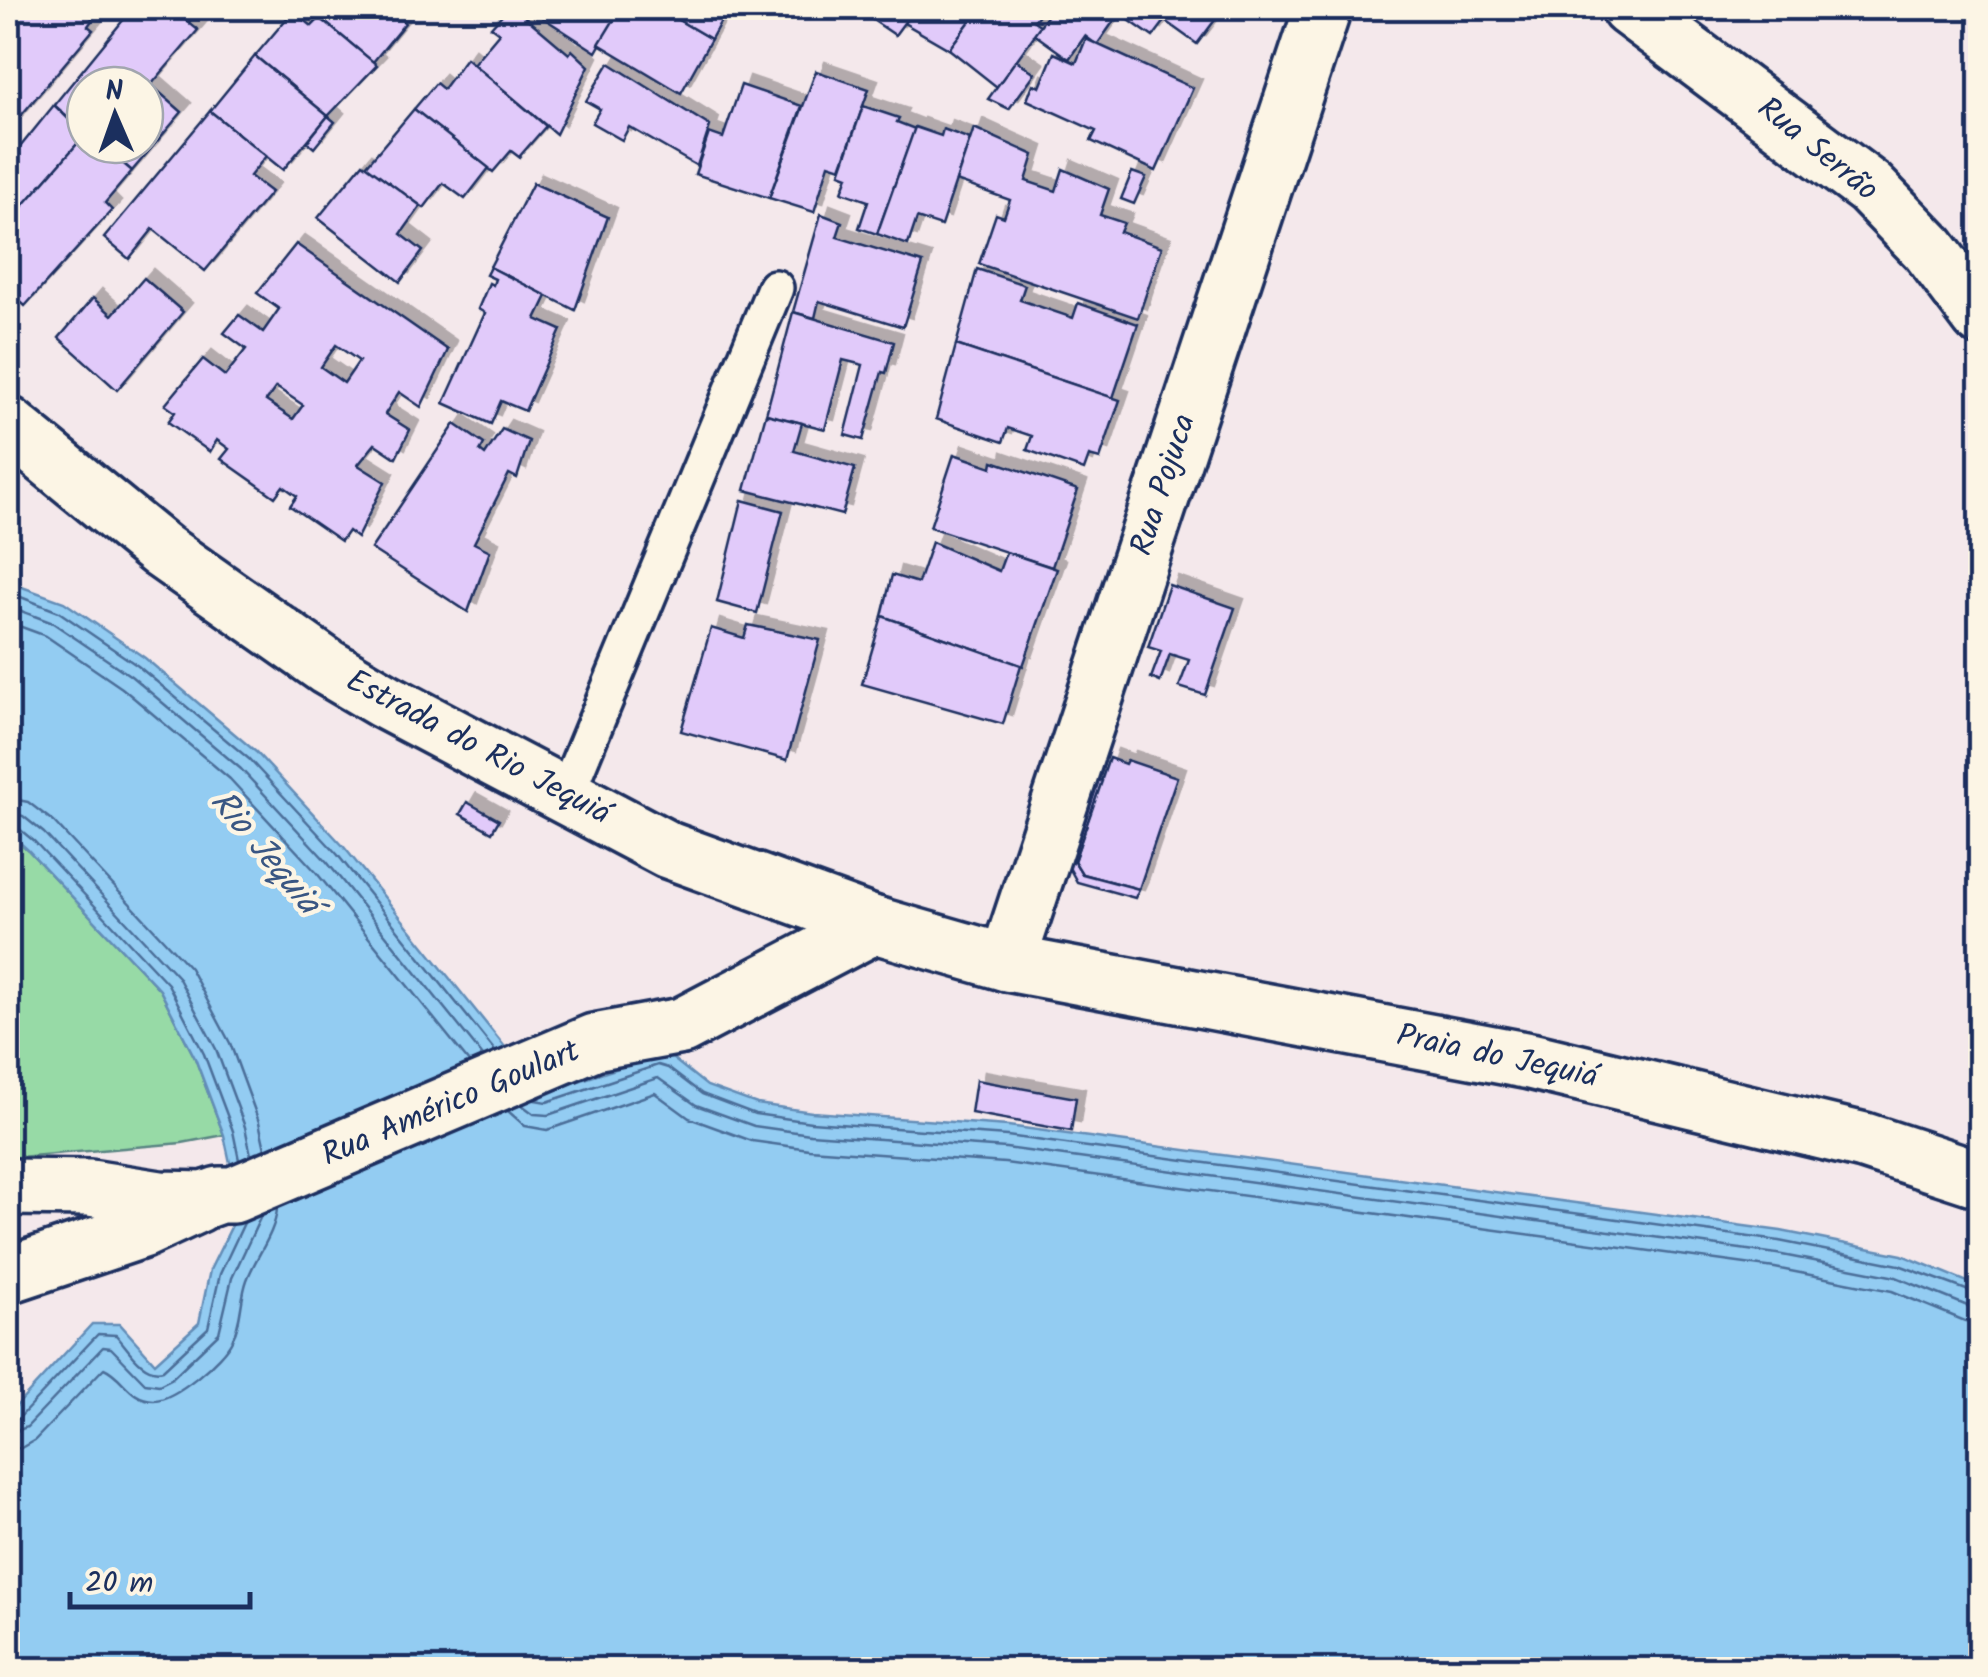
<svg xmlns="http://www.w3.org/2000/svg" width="1988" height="1677" font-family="Kalam,sans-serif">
<defs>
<filter id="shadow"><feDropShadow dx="9" dy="-9" stdDeviation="0" flood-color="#0004"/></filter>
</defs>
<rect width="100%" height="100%" fill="#f4e8eb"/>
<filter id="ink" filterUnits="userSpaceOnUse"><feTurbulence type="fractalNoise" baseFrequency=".01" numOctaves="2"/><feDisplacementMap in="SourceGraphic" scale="20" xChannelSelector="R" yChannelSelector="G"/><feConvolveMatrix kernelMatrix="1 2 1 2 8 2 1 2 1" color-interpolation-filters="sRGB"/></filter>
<g filter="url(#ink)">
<path fill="#97daa6" stroke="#598482" stroke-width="2.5" d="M8 832 28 850 160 990 195 1058 224 1135 182 1143 8 1158Z"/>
<path fill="#93ccf2" stroke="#638db7" stroke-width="2.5" d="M8 582 64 602 145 658 256 752 344 847 542 1093 658 1055 672 1058 707 1086 757 1104 812 1112 1008 1126 1781 1231 1902 1255 1980 1287V1669H8V1415L92 1324H120L155 1363 199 1323 210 1270 240 1209 224 1135 195 1058 160 990 28 850 8 832Z"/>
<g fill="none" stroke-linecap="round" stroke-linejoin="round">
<g stroke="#4b6e99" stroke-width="2.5">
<path d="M8 592 59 612 138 666 249 759 337 854 495 1051"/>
<path d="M8 606 53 623 131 676 241 769 327 862 483 1056"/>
<path d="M8 622 46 636 122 688 230 779 316 872 469 1062"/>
<path d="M8 798 28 802 54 822 190 968 230 1043 259 1122 265 1149"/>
<path d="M8 813 23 816 44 833 178 977 216 1049 245 1127 251 1155"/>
<path d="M8 825 17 827 35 842 168 984 204 1054 233 1131 239 1160"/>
<path d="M535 1100 547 1102 658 1065 668 1068 702 1094 755 1114 811 1122 1007 1136 1779 1241 1899 1265 1980 1295"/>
<path d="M522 1105 534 1114 548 1115 658 1078 696 1105 754 1126 810 1134 1006 1148 1777 1254 1896 1277 1970 1307 1980 1308"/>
<path d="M508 1111 525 1126 547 1130 655 1093 689 1118 752 1141 809 1149 1005 1163 1775 1268 1892 1291 1965 1321 1980 1323"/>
<path d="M8 1421 19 1418 98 1334 116 1335C128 1348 143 1376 163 1370L208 1328 220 1274 244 1223"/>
<path d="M8 1434 27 1427 103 1347 111 1348 145 1383 159 1385 171 1379 219 1333 232 1278 261 1216"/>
<path d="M8 1449 21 1448 35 1440 104 1368C123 1376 129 1400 154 1400 175 1400 223 1359 232 1340 242 1322 240 1299 247 1280 256 1256 275 1234 277 1209"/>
</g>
</g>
<g fill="#e1cafa" stroke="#1b2f5e" stroke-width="2.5" fill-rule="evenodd" filter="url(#shadow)">
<path d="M23 8H78L93 19 88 26 93 30 8 131V26Z"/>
<path d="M133 8H171L198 30 151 85 182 112 132 171 101 145H145V85H85V131L54 105Z"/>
<path d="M171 8H201L189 22Z"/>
<path d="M308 8H410L401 19 405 23 373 62Z"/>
<path d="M508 8 517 10 569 54 572 50 589 66 556 134 473 64 499 33 491 27Z"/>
<path d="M528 8H621L596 52Z"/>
<path d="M621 8H658L711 39 681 93 599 44Z"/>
<path d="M658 8H728L711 39Z"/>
<path d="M855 8H915L895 35Z"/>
<path d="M915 8H980L949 49 904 23Z"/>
<path d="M980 8H1044L1034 21 1041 26 997 87 949 49Z"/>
<path d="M1053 8H1107L1118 15 1097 45 1085 36 1069 59 1034 34Z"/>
<path d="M1119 8H1224L1197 44 1165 21 1153 37 1116 11Z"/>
<path d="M293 11 312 26 320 18 377 65 328 116 255 56Z"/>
<path d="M1086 39 1193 88 1156 171 1091 141 1096 131 1027 100 1033 84 1040 87 1054 53 1076 63Z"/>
<path d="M255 56 328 116 283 170 210 111Z"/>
<path d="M466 58 546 126 519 157 511 151 493 172 414 109 436 83 443 89Z"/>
<path d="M1016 60 1035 73 1009 109 988 99Z"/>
<path d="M609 63 710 126 697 166 629 127 622 140 592 123 600 109 586 101Z"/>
<path d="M816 71 869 89 841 168 829 164 814 212 769 198Z"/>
<path d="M741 85 802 106 769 198 695 174 709 133 723 138Z"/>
<path d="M54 105 85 135 8 223V162Z"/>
<path d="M863 106 899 118 897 122 915 129 877 234 859 228 868 201 842 192 848 176 840 173Z"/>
<path d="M414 109 489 168 465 199 443 183 424 208 366 166Z"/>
<path d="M210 111 266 156 250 176 271 192 205 271 153 229 129 259 104 238Z"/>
<path d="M328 116 335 122 314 148 307 142Z"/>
<path d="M915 127 941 136 943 129 970 139 941 226 917 218 908 245 877 234Z"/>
<path d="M974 128 1034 155 1026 181 1056 191 1063 169 1109 189 1100 215 1124 223 1120 232 1162 247 1138 318 979 264 996 214 1004 217 1010 200 956 181Z"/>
<path d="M85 135V145H101L132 171 105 203 112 210 25 306 8 290V223Z"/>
<path d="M363 163 421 206 401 234 423 251 400 282 318 218Z"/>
<path d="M1132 172 1146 177 1134 204 1121 199Z"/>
<path d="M533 183 608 217 575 310 490 267Z"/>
<path d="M821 214 842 222 837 237 923 263 903 327 819 301 815 318 793 312Z"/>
<path d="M296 244 448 350 421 407 399 392 385 414 410 430 396 458 375 444 358 465 385 482 357 538 348 531 341 541 290 506 297 496 283 486 275 497 221 459 229 449 217 440 210 452 168 422 175 412 165 405 203 359 225 376 246 349 224 333 239 315 263 332 279 309 257 293ZM336 345 359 361 344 383 321 367ZM276 387 303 405 293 419 266 401Z"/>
<path d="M490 267 547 296 536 319 561 330 525 411 501 401 491 424 444 403 485 313 478 309 489 283 493 285 495 279 486 275Z"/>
<path d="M977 269 1025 285 1020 300 1073 318 1078 303 1138 324 1113 398 956 345Z"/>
<path d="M144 278 183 312 117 390 59 338 93 298 112 315Z"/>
<path d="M793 312 894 342 886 373 882 372 863 440 845 435 863 365 843 360 825 429 766 414Z"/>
<path d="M956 345 1120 400 1100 459 1089 456 1084 470 1027 450 1032 436 1008 428 1003 442 936 419Z"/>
<path d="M766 414 802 423 794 451 855 468 842 515 745 490Z"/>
<path d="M455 424 484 444 480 451 485 455 502 429 529 441 517 478 509 474 474 543 490 551 468 612 371 549Z"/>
<path d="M954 454 992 467 993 461 1078 490 1052 567 930 527Z"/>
<path d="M742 500 783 511 757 613 717 602Z"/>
<path d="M932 542 999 571 1006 552 1057 569 1023 666 882 616 892 575 918 583Z"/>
<path d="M1169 585 1235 608 1205 695 1179 687 1189 660 1170 654 1160 682 1151 678 1161 651 1148 647Z"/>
<path d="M882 616 1021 665 1003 724 862 684Z"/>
<path d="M748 625 820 640 787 760 681 731 711 628 744 638Z"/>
<path d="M1109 758 1125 764 1127 760 1177 777 1139 889 1082 874 1074 861Z"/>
<path d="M1093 778 1102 781 1074 861 1082 874 1139 889 1135 898 1077 882 1065 860Z"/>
<path d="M467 802 499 820 492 832 460 814Z"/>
<path d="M976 1080 1076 1098 1071 1131 971 1113Z"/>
</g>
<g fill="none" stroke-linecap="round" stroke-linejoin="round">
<defs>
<path id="lane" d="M566 794 775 288"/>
<g id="street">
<path d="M1629 8 1870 188 1929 249 1980 317"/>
<path d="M1007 963 1323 8"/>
<path d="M8 1187 90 1188 160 1199 205 1200 219 1195H233L594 1042 682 1026 875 925"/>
<path d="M8 1275 142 1230 198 1204"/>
</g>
<path id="secondary" d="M8 425 162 551 327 667 385 701 668 850 875 925 1007 963 1530 1061 1864 1141 1980 1179"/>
</defs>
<use href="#lane" stroke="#1b2f5e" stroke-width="42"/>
<use href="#street" stroke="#1b2f5e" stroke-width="62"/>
<use href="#secondary" stroke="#1b2f5e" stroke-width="62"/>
<use href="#lane" stroke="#fcf5e5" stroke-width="35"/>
<use href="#street" stroke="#fcf5e5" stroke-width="55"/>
<use href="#secondary" stroke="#fcf5e5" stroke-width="55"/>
</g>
</g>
<g text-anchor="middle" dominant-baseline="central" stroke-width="9" stroke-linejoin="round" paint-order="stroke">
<g font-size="32" fill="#1b2f5e" stroke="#fcf5e5">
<text transform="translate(1817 150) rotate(39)">Rua Serrão</text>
<text transform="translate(1164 485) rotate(-72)">Rua Pojuca</text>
<text transform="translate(478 748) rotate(28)">Estrada do Rio Jequiá</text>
<text transform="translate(1497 1057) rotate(12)">Praia do Jequiá</text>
<text transform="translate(451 1104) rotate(-23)">Rua Américo Goulart</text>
</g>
<g font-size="35" font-style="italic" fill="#395683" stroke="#fcf5e5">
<text transform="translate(264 853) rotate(50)">Rio Jequiá</text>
</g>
</g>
<rect width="1988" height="1677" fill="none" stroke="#fcf5e5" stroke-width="40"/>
<rect x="20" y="20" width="1948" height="1637" fill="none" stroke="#1b2f5e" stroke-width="4" filter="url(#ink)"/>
<g transform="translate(115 115) rotate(358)"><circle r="48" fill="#fcf5e5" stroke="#a2a6af" stroke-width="2.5"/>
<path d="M0-8L18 38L0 25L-18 38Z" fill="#1b2f5e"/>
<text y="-15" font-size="28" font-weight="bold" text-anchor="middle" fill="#1b2f5e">N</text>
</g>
<path d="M70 1592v15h180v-15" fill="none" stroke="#1b2f5e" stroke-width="5"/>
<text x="85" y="1592" font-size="30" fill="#1b2f5e" stroke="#fcf5e5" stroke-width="8" paint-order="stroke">20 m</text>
</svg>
